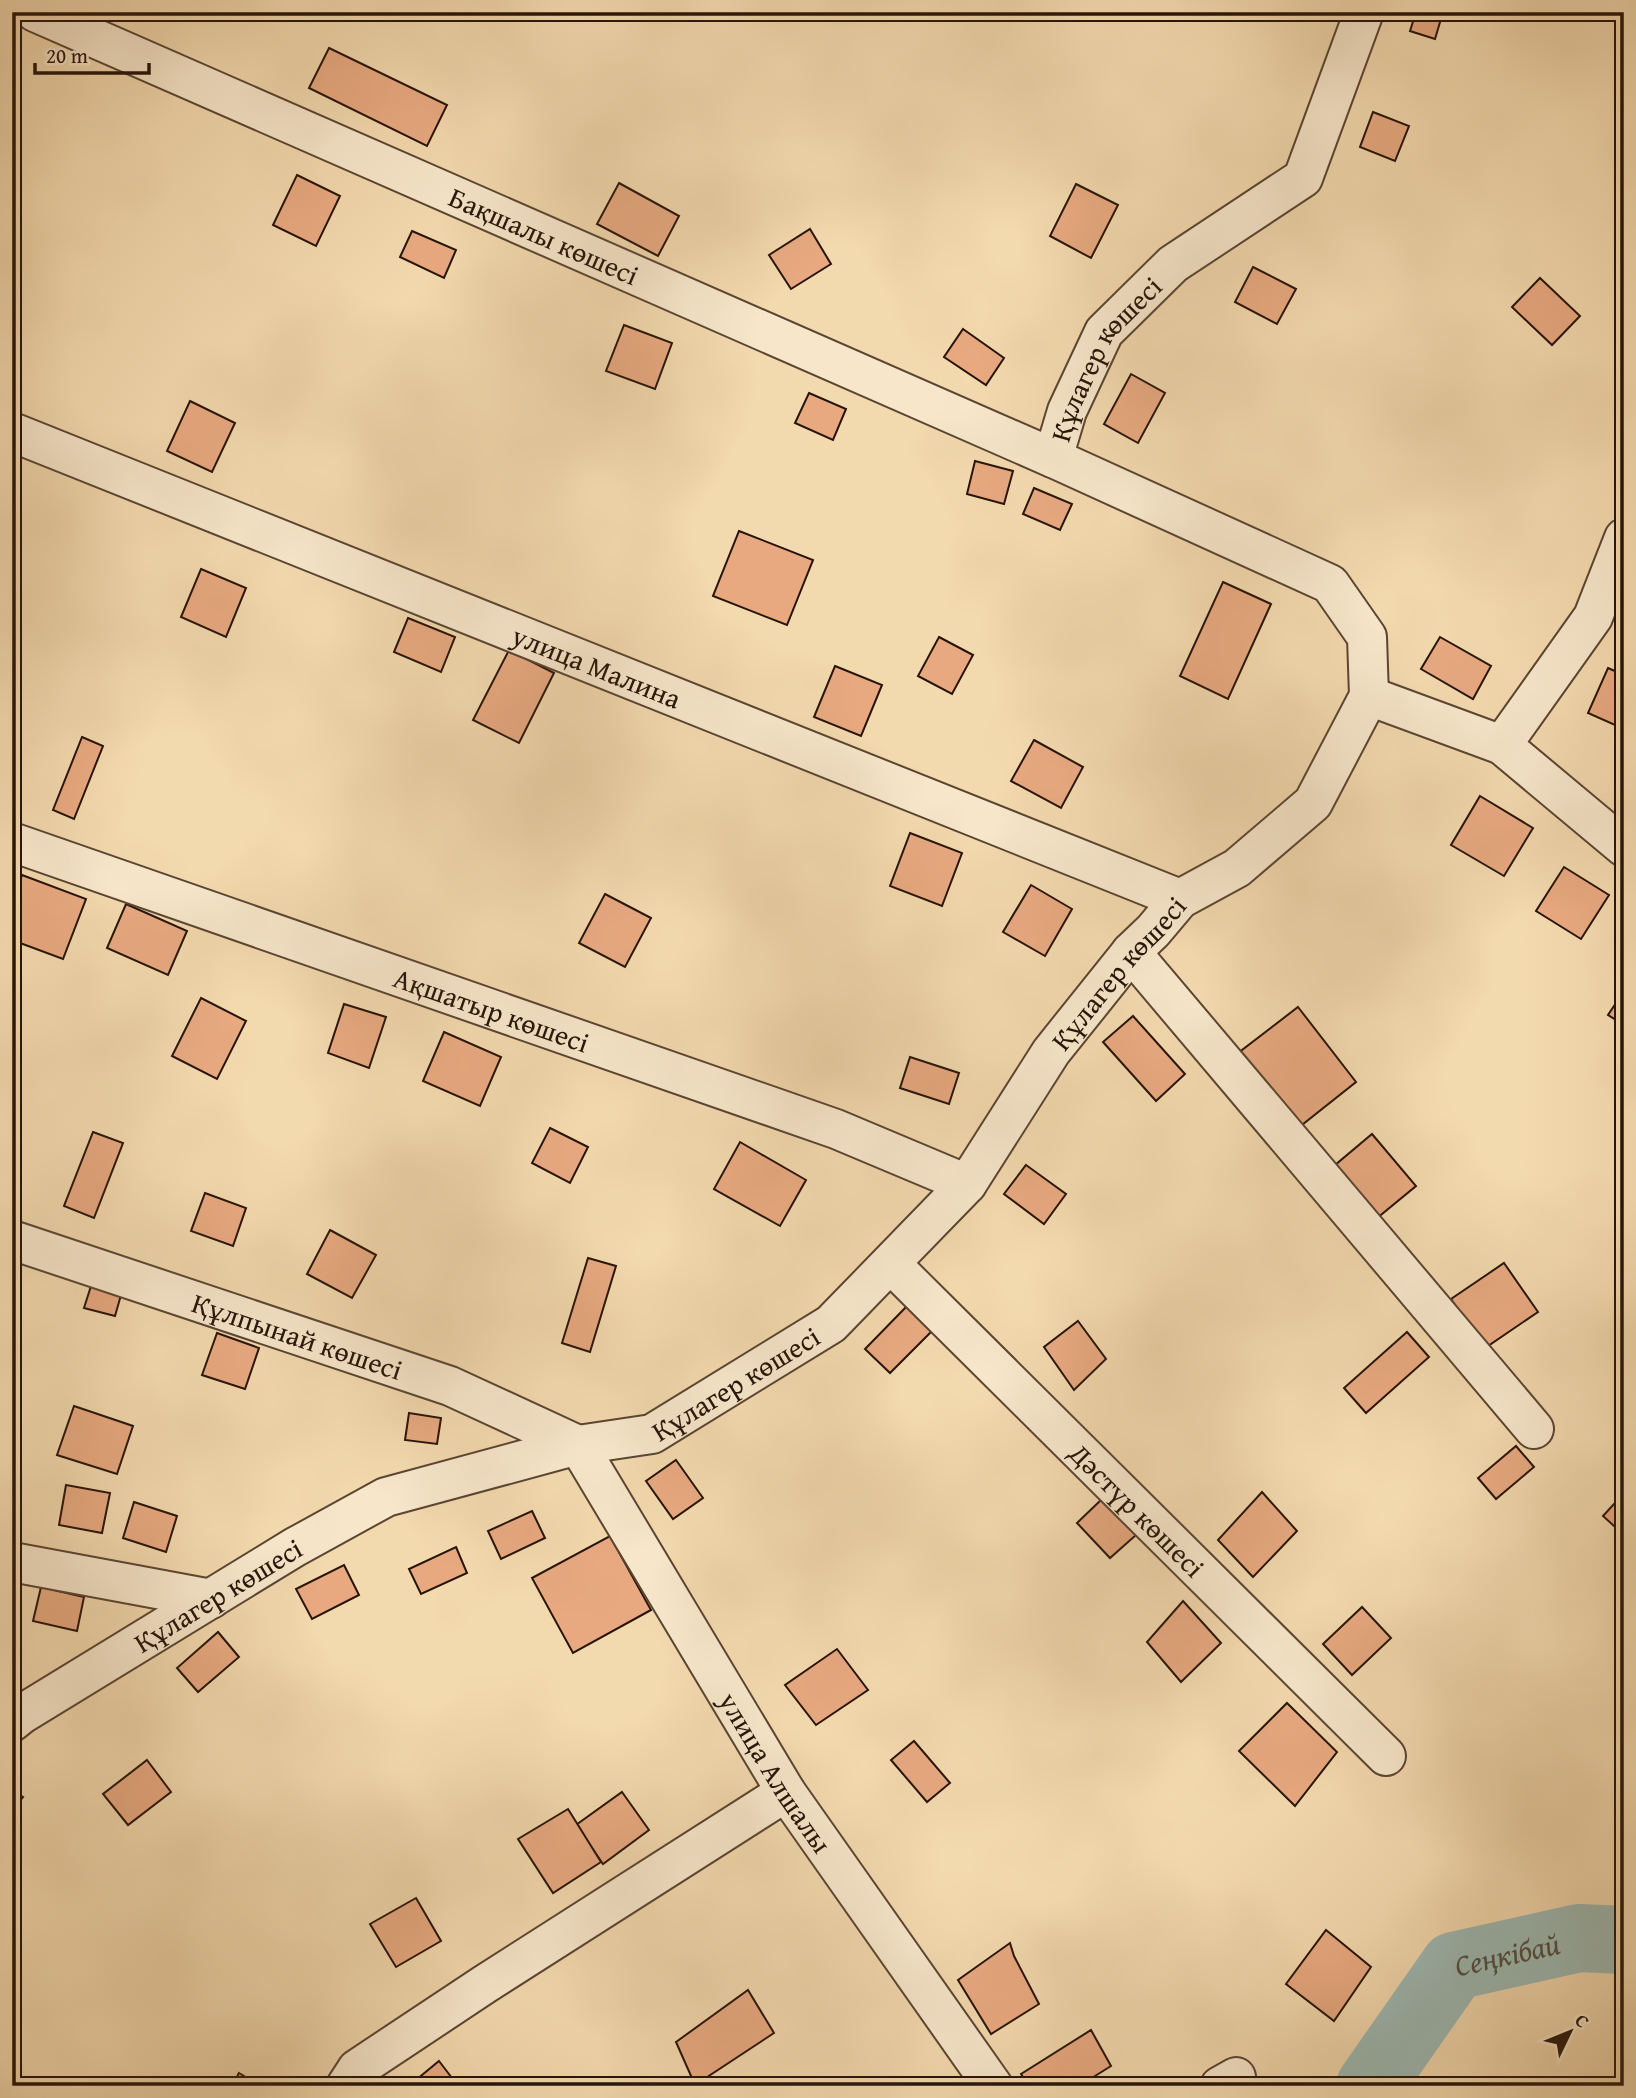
<svg xmlns="http://www.w3.org/2000/svg" width="1636" height="2098" font-family="'Gentium Book Plus',serif">
<rect width="100%" height="100%" fill="#f3d9ae"/>
<filter id="stains"><feTurbulence type="fractalNoise" baseFrequency=".00286" numOctaves="4"/><feColorMatrix values="0 0 0 0 .2 0 0 0 0 .09 0 0 0 0 .02 0 0 0 .5 -.17"/></filter>
<radialGradient id="worn" r=".72"><stop offset=".6" stop-color="#630" stop-opacity="0"/><stop offset="1" stop-color="#630" stop-opacity=".3"/></radialGradient>
<g fill="none" stroke-linecap="round" stroke-linejoin="round">
<path stroke="#9db9b3" stroke-width="68" id="s1" d="M1370 2086 1454 1966 1579 1938 1624 1940"/>
</g>
<g fill="#e8a981" stroke="#271409" stroke-width="2">
<path d="M1416 12H1443L1435 39 1410 31Z"/>
<path d="M329 48 447 105 427 146 309 88Z"/>
<path d="M1373 112 1409 126 1395 161 1360 147Z"/>
<path d="M297 175 340 196 316 246 273 225Z"/>
<path d="M619 183 679 216 658 256 597 224Z"/>
<path d="M1076 184 1118 205 1091 258 1050 236Z"/>
<path d="M810 229 831 264 791 289 769 255Z"/>
<path d="M412 231 456 250 444 278 400 257Z"/>
<path d="M1253 267 1296 289 1277 324 1235 302Z"/>
<path d="M1540 278 1580 316 1552 345 1512 307Z"/>
<path d="M624 325 672 343 655 389 606 371Z"/>
<path d="M963 329 1004 358 986 385 944 357Z"/>
<path d="M1131 374 1165 393 1138 443 1104 424Z"/>
<path d="M809 393 846 409 833 440 795 423Z"/>
<path d="M190 401 235 423 212 472 167 451Z"/>
<path d="M975 461 1013 471 1004 504 967 494Z"/>
<path d="M1034 488 1072 504 1060 530 1023 514Z"/>
<path d="M739 531 813 560 787 625 713 596Z"/>
<path d="M201 569 246 588 226 637 181 617Z"/>
<path d="M1223 582 1271 604 1228 699 1180 676Z"/>
<path d="M408 618 455 637 441 672 394 652Z"/>
<path d="M939 637 973 655 952 694 918 676Z"/>
<path d="M1440 637 1491 666 1473 699 1421 669Z"/>
<path d="M509 650 554 673 519 743 473 720Z"/>
<path d="M835 666 882 685 861 736 814 717Z"/>
<path d="M1608 668 1624 675V729L1588 713Z"/>
<path d="M82 737 103 746 74 819 53 810Z"/>
<path d="M1034 740 1083 767 1061 808 1011 781Z"/>
<path d="M1480 796 1533 828 1504 876 1451 845Z"/>
<path d="M910 833 962 853 942 906 890 886Z"/>
<path d="M1564 867 1609 895 1581 939 1536 911Z"/>
<path d="M22 875 86 899 63 959 12 940V902Z"/>
<path d="M1031 885 1072 909 1045 956 1003 932Z"/>
<path d="M605 894 651 918 625 967 579 943Z"/>
<path d="M126 904 187 931 168 975 107 948Z"/>
<path d="M1624 991V1025L1608 1015Z"/>
<path d="M201 998 246 1021 217 1079 172 1056Z"/>
<path d="M344 1004 386 1017 369 1068 328 1053Z"/>
<path d="M1298 1007 1356 1082 1288 1136 1229 1060Z"/>
<path d="M1133 1016 1185 1074 1156 1101 1103 1042Z"/>
<path d="M444 1032 501 1057 480 1106 423 1081Z"/>
<path d="M910 1057 959 1073 949 1104 900 1088Z"/>
<path d="M550 1128 588 1147 570 1183 532 1163Z"/>
<path d="M93 1132 123 1143 94 1218 64 1206Z"/>
<path d="M1372 1134 1416 1186 1371 1223 1328 1171Z"/>
<path d="M740 1142 806 1180 780 1226 714 1189Z"/>
<path d="M1026 1165 1066 1194 1044 1224 1004 1194Z"/>
<path d="M205 1193 246 1208 233 1246 191 1231Z"/>
<path d="M330 1230 376 1255 352 1298 307 1274Z"/>
<path d="M588 1258 616 1266 590 1352 562 1343Z"/>
<path d="M1504 1263 1538 1312 1485 1348 1451 1299Z"/>
<path d="M91 1286 121 1295 115 1316 84 1308Z"/>
<path d="M908 1305 933 1330 890 1373 865 1349Z"/>
<path d="M1078 1321 1106 1359 1074 1390 1044 1347Z"/>
<path d="M1407 1332 1429 1357 1366 1413 1344 1388Z"/>
<path d="M217 1333 259 1348 245 1389 202 1375Z"/>
<path d="M74 1406 133 1426 117 1474 57 1455Z"/>
<path d="M409 1413 441 1418 437 1444 405 1440Z"/>
<path d="M1516 1446 1534 1467 1496 1499 1478 1478Z"/>
<path d="M676 1460 703 1498 673 1519 646 1481Z"/>
<path d="M66 1485 110 1493 102 1533 59 1525Z"/>
<path d="M1262 1492 1297 1531 1253 1577 1218 1540Z"/>
<path d="M1624 1493V1535L1603 1516Z"/>
<path d="M1102 1499 1136 1535 1110 1558 1077 1523Z"/>
<path d="M134 1502 177 1516 166 1552 123 1538Z"/>
<path d="M532 1511 545 1538 501 1559 488 1531Z"/>
<path d="M610 1536 651 1610 573 1653 532 1578Z"/>
<path d="M456 1547 467 1573 421 1594 409 1569Z"/>
<path d="M344 1565 359 1595 312 1619 296 1589Z"/>
<path d="M41 1587 84 1597 77 1631 33 1621Z"/>
<path d="M1183 1601 1221 1643 1181 1682 1147 1642Z"/>
<path d="M1362 1607 1391 1638 1352 1675 1323 1644Z"/>
<path d="M218 1632 239 1657 198 1692 177 1668Z"/>
<path d="M837 1649 868 1690 816 1725 785 1685Z"/>
<path d="M1287 1703 1337 1752 1295 1806 1239 1751Z"/>
<path d="M914 1741 950 1783 927 1802 891 1760Z"/>
<path d="M147 1760 171 1792 128 1825 103 1794Z"/>
<path d="M12 1790 23 1797 12 1811Z"/>
<path d="M622 1792 649 1830 603 1864 576 1825Z"/>
<path d="M568 1809 601 1862 553 1893 518 1839Z"/>
<path d="M416 1898 441 1941 396 1967 370 1924Z"/>
<path d="M1326 1930 1371 1967 1334 2021 1286 1984Z"/>
<path d="M1010 1943 1014 1956 1039 2004 991 2034 958 1980Z"/>
<path d="M748 1990 774 2033 695 2085 676 2042Z"/>
<path d="M1091 2030 1111 2066 1079 2086H1029L1021 2074Z"/>
<path d="M439 2061 458 2086H420L416 2080Z"/>
<path d="M239 2073 261 2086H232Z"/>
<path d="M153 2077 168 2086H147Z"/>
</g>
<g fill="none" stroke-linecap="round" stroke-linejoin="round">
<defs>
<g id="minor">
<path id="s2" d="M35 12 1053 458"/>
<path id="s3" d="M12 432 1180 899"/>
<path d="M1369 696 1502 745 1624 847"/>
<path d="M1502 745 1593 617 1624 538"/>
<path id="s4" d="M12 842 836 1129 967 1184"/>
<path d="M1131 952 1534 1429"/>
<path id="s5" d="M12 1240 450 1386 578 1445 786 1792 993 2086"/>
<path id="s6" d="M891 1264 1386 1756"/>
<path d="M12 1562 211 1599"/>
<path id="s7" d="M12 1722 22 1714 295 1547 386 1497 578 1445 652 1434 831 1324 967 1184 1051 1052 1131 952 1153 931 1180 899 1237 868 1313 803 1369 696 1367 637 1330 584 1053 458 1067 411 1104 332 1173 264 1303 178 1364 12"/>
<path d="M346 2086 357 2069 485 1984 786 1792"/>
<path d="M1220 2086 1236 2077"/>
</g>
</defs>
<use href="#minor" stroke="#5a4532" stroke-width="42"/>
<use href="#minor" stroke="#f7e6ca" stroke-width="38"/>
</g>
<g text-anchor="middle" dominant-baseline="central" stroke-width="7" stroke-linejoin="round" paint-order="stroke">
<g font-size="28" fill="#271409" stroke="#f7e6ca">
<text stroke="none"><textPath href="#s2" startOffset="556">Бақшалы көшесі</textPath></text>
<text stroke="none"><textPath href="#s7" startOffset="2300">Құлагер көшесі</textPath></text>
<text stroke="none"><textPath href="#s3" startOffset="630">улица Малина</textPath></text>
<text stroke="none"><textPath href="#s7" startOffset="1376">Құлагер көшесі</textPath></text>
<text stroke="none"><textPath href="#s4" startOffset="508">Ақшатыр көшесі</textPath></text>
<text stroke="none"><textPath href="#s5" startOffset="301">Құлпынай көшесі</textPath></text>
<text stroke="none"><textPath href="#s7" startOffset="808">Құлагер көшесі</textPath></text>
<text stroke="none"><textPath href="#s6" startOffset="348">Дәстүр көшесі</textPath></text>
<text stroke="none"><textPath href="#s7" startOffset="242">Құлагер көшесі</textPath></text>
<text stroke="none"><textPath href="#s5" startOffset="985">улица Алшалы</textPath></text>
</g>
<g font-size="30" font-style="italic" fill="#504e44" stroke="#f7e6ca">
<text stroke="none"><textPath href="#s1" startOffset="201">Сеңкібай</textPath></text>
</g>
</g>
<rect width="1636" height="2098" fill="none" stroke="#f3d9ae" stroke-width="42"/>
<rect x="14" y="14" width="1608" height="2070" fill="none" stroke="#271409" stroke-width="3.5"/>
<rect x="21" y="21" width="1594" height="2056" fill="none" stroke="#271409" stroke-width="2"/>
<g transform="translate(1570 2032) rotate(47)" stroke="#f7e6ca" stroke-width="5" paint-order="stroke">
<path d="M0-5L12 26L0 18L-12 26Z" fill="#271409"/>
<text y="-10" font-size="19" font-weight="bold" text-anchor="middle" fill="#271409">С</text>
</g>
<path d="M35 63v10h114v-10" fill="none" stroke="#271409" stroke-width="3.5"/>
<text x="46" y="63" font-size="21" fill="#271409" stroke="#f7e6ca" stroke-width="5" paint-order="stroke">20 m</text>
<rect width="100%" height="100%" filter="url(#stains)"/>
<rect width="100%" height="100%" fill="url(#worn)"/>
</svg>
